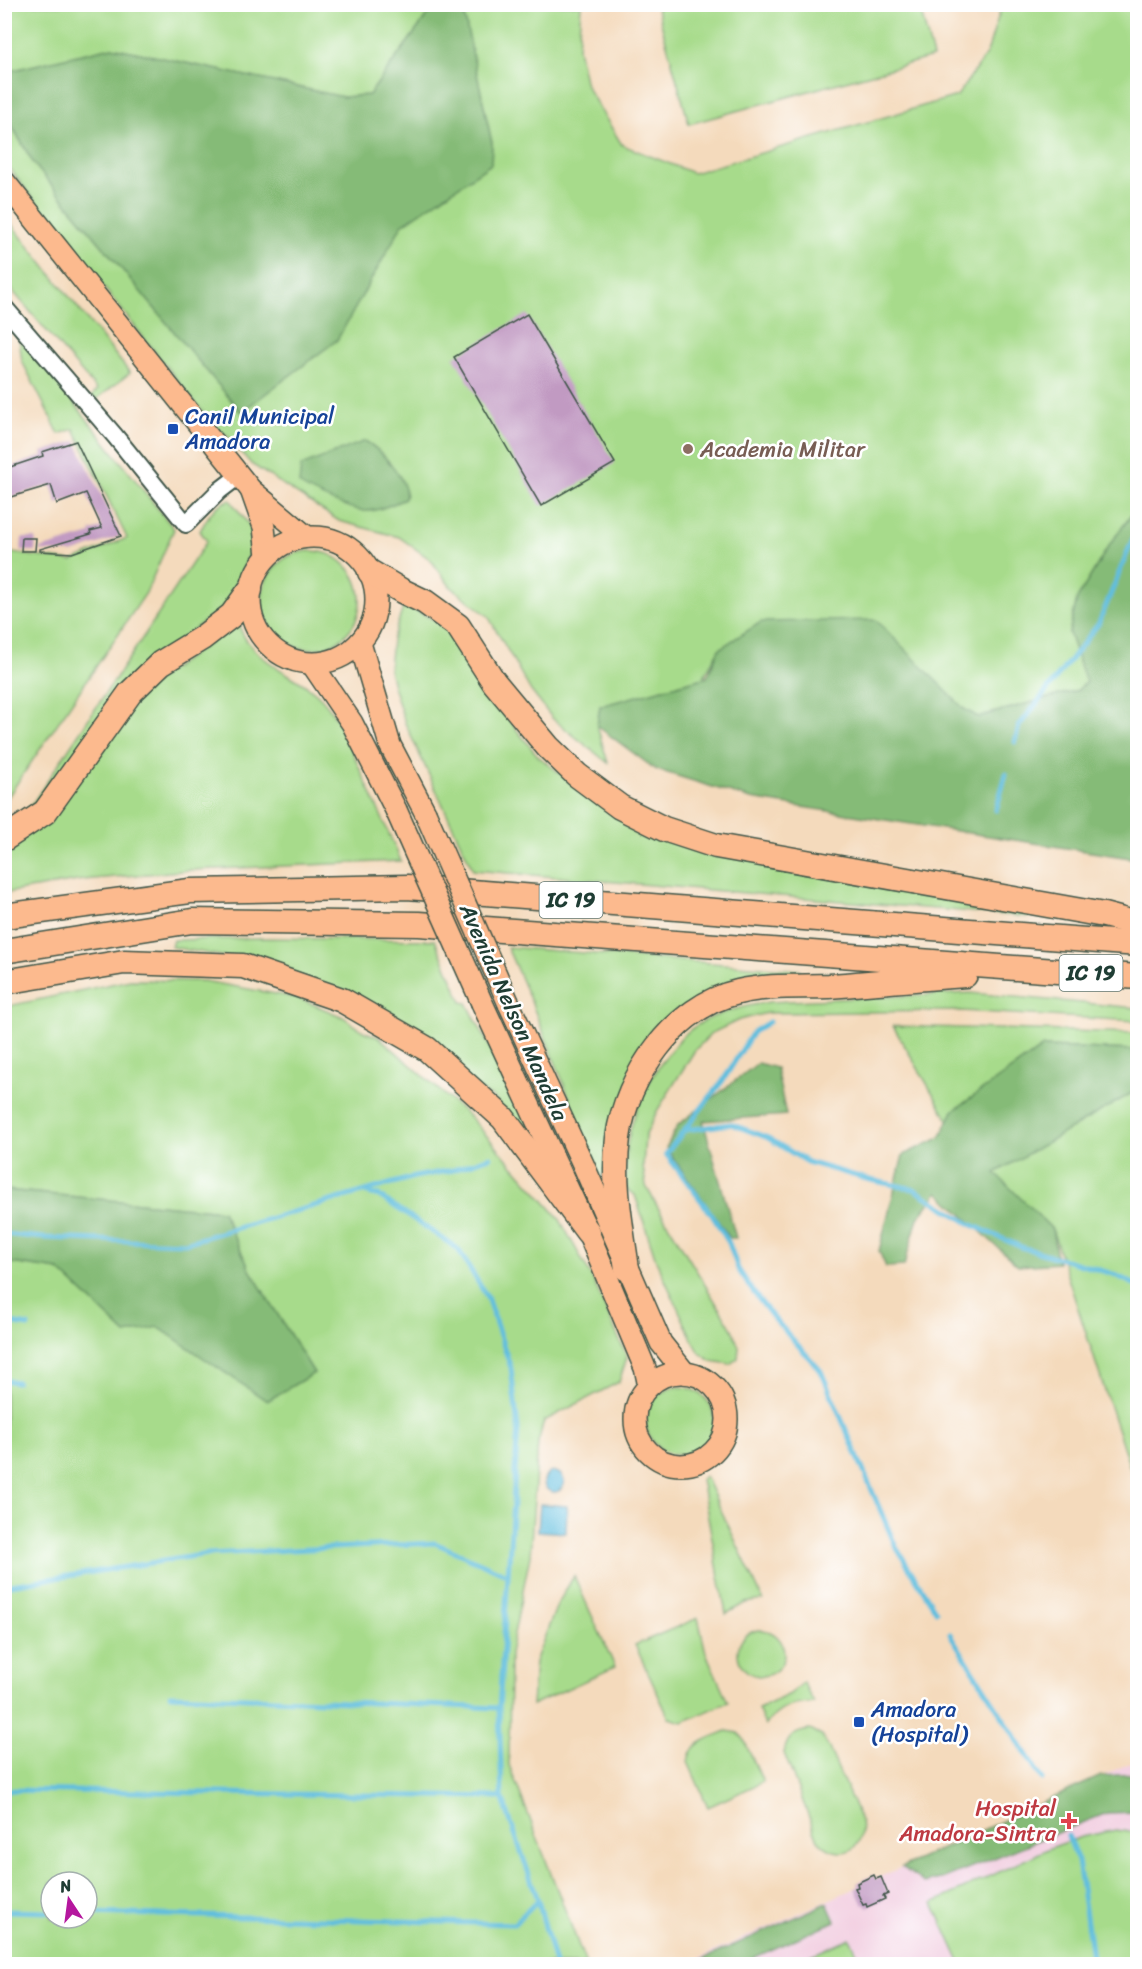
<svg xmlns="http://www.w3.org/2000/svg" width="1142" height="1969" font-family="Sriracha,sans-serif">
<rect width="100%" height="100%" fill="#fff"/>
<filter id="ink" filterUnits="userSpaceOnUse"><feTurbulence type="fractalNoise" baseFrequency=".0167" numOctaves="2"/><feDisplacementMap in="SourceGraphic" scale="12" xChannelSelector="R" yChannelSelector="G"/><feConvolveMatrix kernelMatrix="1 2 1 2 8 2 1 2 1" color-interpolation-filters="sRGB"/></filter>
<filter id="wash" filterUnits="userSpaceOnUse"><feTurbulence type="fractalNoise" baseFrequency=".008" numOctaves="4" result="noise"/><feDisplacementMap in="SourceGraphic" scale="24" xChannelSelector="R" yChannelSelector="G"/><feGaussianBlur stdDeviation="1.35" result="paint"/><feColorMatrix in="noise" values="0 0 0 0 0 0 0 0 0 0 0 0 0 0 0 0 0 1.4 0 .05"/><feComposite in="paint" operator="in"/></filter>
<g filter="url(#wash)">
<rect width="100%" height="100%" fill="#f4dabc"/>
<path fill="#f2cfe1" d="M1137 1760V1964H686L902 1867Z"/>
<g fill="#a7db8b" stroke="#638c60" stroke-width="1.5" fill-rule="evenodd">
<path d="M4 5H435L369 95 343 97 112 47 5 72Z"/>
<path d="M460 5H581L578 48 586 86 622 145 693 173 957 96 987 53 1002 5H1137V507L1108 547 1077 599 1069 633 1086 682 1078 690 978 717 964 709 717 653 703 678 600 706 597 726 608 763 553 719 531 691 488 616 450 586 431 560 399 537 339 521 251 464 226 434 221 435 5 163 4 113 34 164 241 412 337 340 402 225 491 164 492 143 465 19Z"/>
<path d="M656 5H919L933 57 689 124Z"/>
<path d="M4 215 130 373 93 402 90 399 97 390 5 282Z"/>
<path d="M19 339 48 370 174 529 146 593 5 801V552L72 561 127 538 74 429 59 434 22 361Z"/>
<path d="M230 500 253 530 251 549 230 602 156 658 48 803 24 816 207 541 200 531C208 517 213 505 230 500Z"/>
<circle cx="311" cy="600" r="49"/>
<path d="M404 605 437 621 449 633 516 729 538 756 567 779 616 813 1029 911 1030 917 473 870 405 723 393 686 389 669 392 640Z"/>
<path d="M238 622C248 660 290 671 317 694 337 712 348 742 358 765 373 797 387 829 401 861L191 870 83 880 5 893V848L150 685Z"/>
<path d="M260 938 435 940 462 1002 467 1003 536 1137 534 1148 494 1098 278 966 171 947 173 940Z"/>
<path d="M507 947 800 970 791 979 676 1016 607 1169 601 1177 532 1004Z"/>
<path d="M130 980 204 981 298 998 343 1017 363 1031 380 1038 471 1118 559 1218 592 1278 627 1357 619 1382 544 1421 538 1442 530 1556 510 1653 509 1765 586 1964H5V1262L59 1270 126 1334 158 1327 267 1400 314 1373 250 1270 222 1211 5 1190 4 1007ZM51 1882H87V1918H51Z"/>
<path d="M970 993 1137 1008V1021L961 1011 767 1013 739 1020 712 1033 695 1050 657 1111 645 1137 643 1167 646 1186 660 1211 732 1329 739 1347 738 1358 730 1364 711 1361 700 1353 692 1339 656 1260 635 1195 627 1190C619 1139 641 1087 672 1049 676 1044 680 1038 684 1035 707 1014 740 1007 769 1002Z"/>
<path d="M893 1026 1137 1033V1050L1043 1047 953 1111 949 1121Z"/>
<path d="M1137 1090V1489L1052 1229 994 1173Z"/>
<circle cx="680" cy="1421" r="34"/>
<path d="M705 1476 763 1600 745 1603 726 1614 701 1479Z"/>
<path d="M574 1576 615 1667 532 1705 535 1662 557 1605Z"/>
<path d="M698 1618 706 1653 728 1702 683 1722 669 1718 635 1645Z"/>
<circle cx="761" cy="1653" r="23"/>
<path d="M803 1682 814 1703C790 1704 781 1707 765 1725L758 1709 790 1694Z"/>
<path d="M810 1730 822 1736 828 1746 861 1821C866 1851 839 1863 818 1840L784 1753C787 1737 794 1732 810 1730Z"/>
<path d="M727 1731 738 1733 743 1738 763 1782 708 1807 688 1762C690 1742 710 1738 727 1731Z"/>
<path d="M1116 1830 1137 1833V1964H961L933 1903 1050 1848 1081 1837Z"/>
<path d="M850 1938 862 1964H805L803 1959Z"/>
</g>
<g fill="#85bb77" stroke="#527c56" stroke-width="1.5">
<path d="M435 5H460L465 19 492 143 491 164 402 225 337 340 241 412 34 164 5 113V72L112 47 343 97 369 95Z"/>
<path d="M365 441C380 449 410 481 405 499 393 504 377 512 364 511 349 509 311 493 299 484L301 466Z"/>
<path d="M1137 507V859L751 799 655 769 597 726 600 706 707 677 719 649 761 622 876 620 964 709 978 717 1078 690 1086 682 1069 633 1077 599 1108 547Z"/>
<path d="M1043 1047 1137 1050V1090L995 1173 1052 1229 1058 1263 1018 1266 938 1192 918 1218 904 1266 886 1267 879 1251 903 1155 940 1138 953 1111Z"/>
<path d="M758 1063 776 1068 786 1115 703 1121 736 1238H730L666 1148 678 1125Z"/>
<path d="M5 1190 222 1211 250 1270 314 1373 267 1401 158 1327 126 1334 59 1270 5 1262Z"/>
<path d="M1137 1774V1812L1107 1813 944 1878 924 1883 902 1867 1101 1776Z"/>
<path d="M827 1903 835 1921 740 1964H692Z"/>
</g>
<g fill="#60bede" stroke="#407e89" stroke-width="1.5">
<circle cx="554" cy="1482" r="10"/>
<path d="M540 1504 567 1506 566 1533 538 1531Z"/>
</g>
<g fill="none" stroke-linecap="round" stroke-linejoin="round">
<g stroke="#60bede" stroke-width="5">
<path d="M1015 742 1019 726 1099 623 1134 536 1138 535"/>
<path d="M996 810 1006 774"/>
<path d="M769 1022 753 1032 724 1079 666 1154 712 1215 729 1243 738 1269 754 1293 771 1315 821 1371 896 1547 936 1611"/>
<path d="M685 1130 731 1124 768 1138 807 1162 870 1180 914 1189 970 1224 1021 1247 1113 1274 1138 1286"/>
<path d="M365 1192 379 1196 458 1249 487 1297 511 1368 518 1428 499 1708 502 1797 538 1900 555 1964"/>
<path d="M4 1234 44 1238 185 1243 414 1177 453 1170 490 1157"/>
<path d="M4 1322 28 1326"/>
<path d="M4 1380 17 1382"/>
<path d="M4 1586 208 1554 435 1543 508 1575"/>
<path d="M950 1634 1042 1779"/>
<path d="M171 1695 499 1708"/>
<path d="M4 1790 502 1797"/>
<path d="M1068 1836 1078 1861 1093 1964"/>
<path d="M4 1911 51 1912"/>
<path d="M87 1913 514 1924 538 1900"/>
</g>
</g>
<g id="blocks">
<g fill="#c19ac2">
<path d="M527 314 615 463 541 506 454 357Z"/>
<path d="M76 441 121 536 72 553 40 551V549L91 534 90 531 102 528 86 493 57 504 51 485 4 499V469L43 456 42 452Z"/>
<path d="M22 538H36L35 551H21Z"/>
<path d="M874 1875 876 1879 881 1877 888 1894 883 1896 885 1899 867 1907 866 1904 863 1905 855 1888 858 1887 857 1883Z"/>
</g>
</g>
</g>
<g filter="url(#ink)">
<use href="#blocks" fill-opacity="0" stroke="#3f5548" stroke-width="1.5"/>
<g fill="none" stroke-linecap="round" stroke-linejoin="round">
<defs>
<path id="minor" d="M4 307 115 436 186 524 219 491 240 475"/>
<g id="major">
<path d="M4 181 251 490 307 537"/>
<path d="M251 490 264 527 267 556"/>
<circle cx="313" cy="600" r="63"/>
<path d="M360 643 390 745 425 812"/>
<path d="M312 664 352 723 396 810"/>
<path d="M482 1003 588 1232 645 1368 649 1386"/>
<path d="M509 1004 583 1164 661 1343 685 1373"/>
<circle cx="681" cy="1419" r="46"/>
</g>
<g id="highway">
<path d="M370 572 402 591 425 602 458 626 494 682 548 747 577 775 620 807 664 829 716 846 1104 915 1138 924"/>
<path d="M4 839 45 812 130 693 161 663 202 638 232 615 250 590"/>
<path d="M4 916 190 891 407 887 1138 944"/>
<path d="M4 951 192 921 419 924 1138 977"/>
<path d="M4 982 124 962 243 966 342 1000 427 1049 503 1118 588 1232"/>
<path d="M627 1269C621 1225 612 1182 618 1138 626 1076 675 1006 738 992 768 985 798 987 829 986 874 983 919 978 965 975"/>
</g>
</defs>
<use href="#minor" stroke="#3f5548" stroke-width="20"/>
<use href="#major" stroke="#3f5548" stroke-width="24"/>
<use href="#highway" stroke="#3f5548" stroke-width="27"/>
<use href="#minor" stroke="#fff" stroke-width="16"/>
<use href="#major" stroke="#fcba8e" stroke-width="21"/>
<use href="#highway" stroke="#fcba8e" stroke-width="24"/>
<defs>
<g id="major-bridge">
<path d="M396 810 482 1003"/>
<path d="M425 812 509 1004"/>
</g>
</defs>
<use href="#major-bridge" stroke="#3f5548" stroke-width="24" stroke-linecap="butt"/>
<use href="#major-bridge" stroke="#fcba8e" stroke-width="21"/>
</g>
</g>
<g fill="#1a4fb4" stroke="#fff" stroke-width="2">
<rect x="167" y="423" width="12" height="12" rx="3"/>
<rect x="853" y="1716" width="12" height="12" rx="3"/>
</g>
<circle fill="#8d6e63" stroke="#fff" stroke-width="2" cx="688" cy="449" r="6"/>
<path fill="#e0444e" stroke="#fff" stroke-width="2" d="M1066 1812h6v6h6v6h-6v6h-6v-6h-6v-6h6z"/>
<g text-anchor="middle" dominant-baseline="central" stroke-width="5" stroke-linejoin="round" paint-order="stroke">
<g fill="#fff" stroke="#627771" stroke-width="1.5">
<rect x="539.5" y="882" width="63" height="36" rx="4.5"/>
<rect x="1059.5" y="955" width="63" height="36" rx="4.5"/>
</g>
<g font-size="21" font-weight="bold" fill="#1f3d34">
<text x="571" y="900">IC 19</text>
<text x="1091" y="973">IC 19</text>
</g>
<g font-size="22" fill="#164399" stroke="#fff" text-anchor="start">
<text x="185" y="416">Canil Municipal<tspan x="185" dy="25">Amadora</tspan></text>
<text x="871" y="1709">Amadora<tspan x="871" dy="25">(Hospital)</tspan></text>
</g>
<g font-size="22" fill="#785e54" stroke="#fff" text-anchor="start">
<text x="700" y="449">Academia Militar</text>
</g>
<g font-size="22" fill="#1f3d34" stroke="#fff">
<text transform="translate(514 1012) rotate(66)">Avenida Nelson Mandela</text>
</g>
<g font-size="22" fill="#be3a42" stroke="#fff" text-anchor="end">
<text x="1056" y="1808">Hospital<tspan x="1056" dy="25">Amadora-Sintra</tspan></text>
</g>
</g>
<rect width="1142" height="1969" fill="none" stroke="#fff" stroke-width="24"/>
<g transform="translate(69 1900) rotate(347)"><circle r="28" fill="#ffffff" stroke="#a5b1ae" stroke-width="1.5"/>
<path d="M0-4.5L10 22L0 15L-10 22Z" fill="#b5179e"/>
<text y="-9" font-size="16" font-weight="bold" text-anchor="middle" fill="#1f3d34">N</text>
</g>
</svg>
